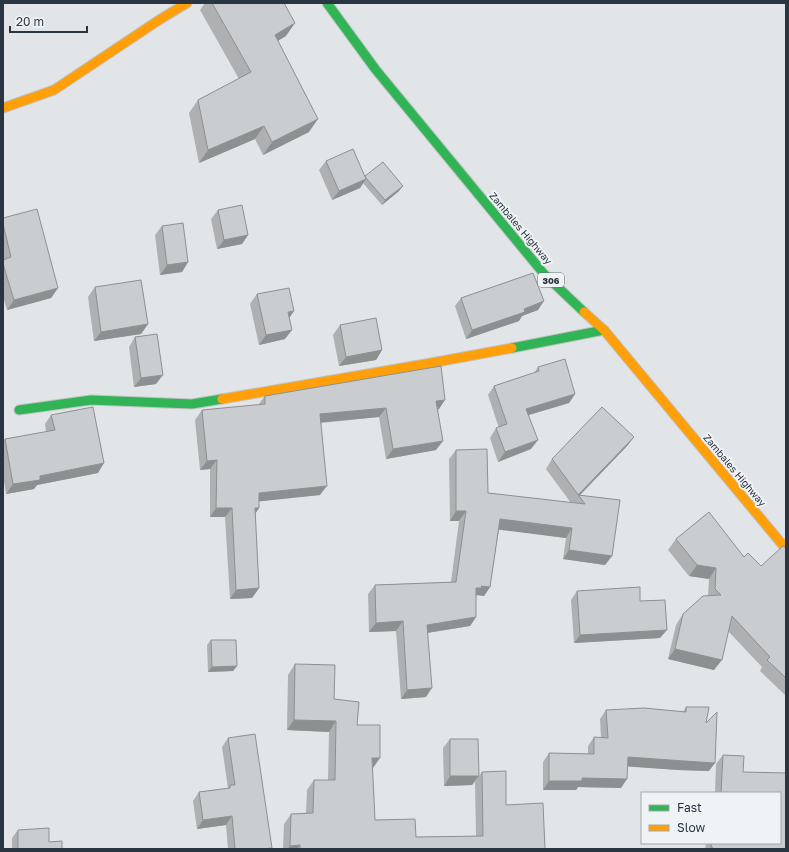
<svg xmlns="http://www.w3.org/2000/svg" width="789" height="852" font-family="'Golos Text',sans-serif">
<rect width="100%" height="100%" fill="#e2e5e7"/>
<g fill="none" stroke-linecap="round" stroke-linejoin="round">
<defs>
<g id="fast">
<path d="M327 3 376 70 544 274 584 312"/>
<path d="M512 348 604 330"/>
<path d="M19 410 91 400 192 404 222 399"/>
</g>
<g id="slow">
<path d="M3 108 54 90 159 20 187 3"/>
<path d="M584 312 604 330 786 549"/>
<path d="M222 399 431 363 512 348"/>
</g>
</defs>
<use href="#fast" stroke="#c0c3c5" stroke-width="11"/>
<use href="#slow" stroke="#c0c3c5" stroke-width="11"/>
<use href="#fast" stroke="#30b455" stroke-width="9"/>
<use href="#slow" stroke="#ff9f0a" stroke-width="9"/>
</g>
<g fill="#aeb0b2">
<path d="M205 3H284L286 36 278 41 309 132 263 155 255 139 199 163 189 113 198 100 239 79 200 10Z"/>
<path d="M326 161 365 176 399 191 382 205 363 183 360 188 332 200 319 170Z"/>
<path d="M218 210 248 235 242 244 217 249 211 219Z"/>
<path d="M3 218 58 288 51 298 7 310 3 297Z"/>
<path d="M162 226 188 262 182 272 160 275 155 235Z"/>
<path d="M95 287 148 324 141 334 94 341 88 297Z"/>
<path d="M257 294 289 318 285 339 259 345 250 304Z"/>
<path d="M461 298 538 310 522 316 519 321 466 339 455 306Z"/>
<path d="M340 325 382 350 376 360 339 366 333 335Z"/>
<path d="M135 337 156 384 134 387 129 347Z"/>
<path d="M538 367 575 394 569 403 528 415 531 449 498 462 490 438 496 428H499L488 395 494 386 534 373Z"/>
<path d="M265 396 439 409 438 410 436 450 386 459 379 417 321 423 320 495 259 501V508L255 514 259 588 252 598 230 599 225 517H210V469L200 470 195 420 202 410 258 405Z"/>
<path d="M51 415 98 473 37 485 34 489 6 494 3 475V442L5 439 46 432 45 424Z"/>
<path d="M634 437 627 446 580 495 612 556 605 565 563 559 566 538 499 529 490 587 484 596 477 595 476 597V617L470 626 427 633 426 697 401 699 396 631 369 632 368 594 375 585 451 582 459 521H450L449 459 456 450 488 493 571 503 546 469 552 459Z"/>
<path d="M676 539 744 557 761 566 786 548V696L760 671 762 667 728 631 714 670 668 659 676 625 683 614 708 596 709 579 689 576 668 550Z"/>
<path d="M577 591 640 601 660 638 574 643 571 600Z"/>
<path d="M211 640 237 666 233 671 208 672 207 645Z"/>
<path d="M295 664 334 699 357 725 372 768 375 820 416 837 476 836 475 782 482 772 506 805 545 849H283L284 824 291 814 306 813 307 790 314 780H328L329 732 287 730 288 675Z"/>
<path d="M686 707 706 723 709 771 678 770 627 766 621 788 578 787 576 790H543V762L549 753 588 754V746L594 737 601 738 600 719 606 710 683 712Z"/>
<path d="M228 738 271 849H228L226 825 197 829 193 801 199 792 228 788 222 747Z"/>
<path d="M450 739 479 776 472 785 444 786 443 748Z"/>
<path d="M723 755 744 756 743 772 786 773V849H705L706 843H780V793H715L716 764Z"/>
<path d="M18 830 62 849H12V838Z"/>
</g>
<g fill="#8d9091">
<path d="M295 23 286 36 265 48 275 35Z"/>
<path d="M318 119 309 132 263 155 272 142Z"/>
<path d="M264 126 255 139 199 163 208 150Z"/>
<path d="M366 179 360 188 332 200 339 191Z"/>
<path d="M403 186 399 191 382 205 385 200Z"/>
<path d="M248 235 242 244 217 249 224 240Z"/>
<path d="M188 262 182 272 160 275 167 265Z"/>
<path d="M58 288 51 298 7 310 14 300Z"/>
<path d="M544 301 538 310 522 316 519 321 466 339 472 330Z"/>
<path d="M294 311 288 320V312Z"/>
<path d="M148 324 141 334 94 341 101 332Z"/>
<path d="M292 330 285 339 259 345 266 335Z"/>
<path d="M382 350 376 360 339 366 346 357Z"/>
<path d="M163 375 156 384 134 387 141 378Z"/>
<path d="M575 394 569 403 519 418 526 409Z"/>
<path d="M445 400 439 409 430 410 436 401Z"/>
<path d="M386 408 379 417 314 423 320 414Z"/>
<path d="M634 437 627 446 579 496 578 495Z"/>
<path d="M538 440 531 449 498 462 505 452Z"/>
<path d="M443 441 436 450 386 459 393 449Z"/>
<path d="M217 460 210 469 200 470 207 461Z"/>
<path d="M104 463 98 473 37 485 34 489 6 494 13 484 40 476Z"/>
<path d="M327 486 320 495 253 502 259 493Z"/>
<path d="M216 508H232L225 517H210Z"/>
<path d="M255 508H259L252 518Z"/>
<path d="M456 511H466L459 521H450Z"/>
<path d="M500 519 572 528 566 538 493 529Z"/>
<path d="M569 550 612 556 605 565 563 559Z"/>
<path d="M697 565 716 568 709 579 689 576Z"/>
<path d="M481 586 490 587 484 596 477 595 475 597 476 588Z"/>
<path d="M259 588 252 598 230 599 236 590Z"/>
<path d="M476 617 470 626 420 634 427 625Z"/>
<path d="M403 621 396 631 369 632 376 623Z"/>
<path d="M667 630 660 638 574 643 580 635Z"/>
<path d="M675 649 722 660 714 670 668 659Z"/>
<path d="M237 666 233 671 208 672 212 667Z"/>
<path d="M432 688 426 697 401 699 407 690Z"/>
<path d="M294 720 336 721 329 732 287 730Z"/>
<path d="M628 757 715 763 709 771 678 770 621 766Z"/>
<path d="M372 758H380L373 768Z"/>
<path d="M450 776H479L472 785 444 786Z"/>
<path d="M582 778 627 779 621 788 578 787 576 790H543L549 781Z"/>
<path d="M232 816 226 825 197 829 203 820Z"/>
<path d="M300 845 297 849H288L290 846Z"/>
</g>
<g fill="#cacdcf" stroke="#8d9091">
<path d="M212 3H284L295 23 275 35 318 119 272 142 264 126 208 150 198 100 251 72Z"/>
<path d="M353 149 366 179 339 191 326 161Z"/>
<path d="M383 162 403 186 385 200 366 178 365 176Z"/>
<path d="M242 205 248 235 224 240 218 210Z"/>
<path d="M37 209 58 288 14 300 3 264V260L11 257 3 224V218Z"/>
<path d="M183 223 188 262 167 265 162 226Z"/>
<path d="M533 273 544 301 524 309 525 312 472 330 461 298Z"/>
<path d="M141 280 148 324 101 332 95 287Z"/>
<path d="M289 288 294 311 288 312 292 330 266 335 257 294Z"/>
<path d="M376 318 382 350 346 357 340 325Z"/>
<path d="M157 334 163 375 141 378 135 337Z"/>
<path d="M565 359 575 394 526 409 538 440 505 452 496 428 507 424 494 386 539 371 538 367Z"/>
<path d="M441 366 445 400 436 401 443 441 393 449 386 408 320 414 327 486 259 493V508H255L259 588 236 590 232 508H216L217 460 207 461 202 410 265 404V396Z"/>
<path d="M93 407 104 463 40 476V480L13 484 5 439 55 430 51 415Z"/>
<path d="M602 407 634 437 578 495 620 500 612 556 569 550 572 528 500 519 490 587 481 586 482 588H476V617L427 625 432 688 407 690 403 621 376 623 375 585 456 582 466 511H456V450L487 449 488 493 585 504 552 459Z"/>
<path d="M709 512 744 557 748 553 761 566 783 546 786 548V678L767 660 770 657 732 616 722 660 675 649 683 614 703 596 721 595 715 589 716 568 697 565 676 539Z"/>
<path d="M640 587V601L665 600 667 630 580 635 577 591Z"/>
<path d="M211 640H236L237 666 212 667Z"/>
<path d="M295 664 335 665 334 699 359 702 357 725H380V758H372L375 820 415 819 416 837 483 836 482 772 506 771V805L543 803 545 849H300V845L290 846 291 814 313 813 314 780H335L336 721 294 720Z"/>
<path d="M686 707H709L706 723 717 712 715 763 684 761 628 757 627 779 582 778V781H549V753L594 754V737L608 738 606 710 644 708 686 712Z"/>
<path d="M255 734 272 848 262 849H235L232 816 203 820 199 792 230 788V785H235L228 738Z"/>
<path d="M450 739H478L479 776H450Z"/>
<path d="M723 755 744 756 743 772 786 773V849H713V848L711 847 712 843H780V793H721Z"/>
<path d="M49 828V842L62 841V849H18V830Z"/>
</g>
<g text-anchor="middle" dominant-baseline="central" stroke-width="4" stroke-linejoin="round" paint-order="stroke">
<rect fill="#f0f3f6" stroke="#656e77" stroke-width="1" x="538" y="273" width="26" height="14" rx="3"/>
<g font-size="9" font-weight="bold" fill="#293540">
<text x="551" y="280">306</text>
</g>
<g font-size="10" fill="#293540" stroke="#f0f3f6">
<text transform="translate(521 228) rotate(50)">Zambales Highway</text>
<text transform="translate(735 470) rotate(50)">Zambales Highway</text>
</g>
</g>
<rect width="789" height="852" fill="none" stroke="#293540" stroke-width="8"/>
<rect x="641" y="792" width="140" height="52" fill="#f0f3f6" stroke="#a0a7ad"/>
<rect x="649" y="805" width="20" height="6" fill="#30b455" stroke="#a0a7ad"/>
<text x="677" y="812" font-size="12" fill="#293540">Fast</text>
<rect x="649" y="825" width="20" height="6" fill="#ff9f0a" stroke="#a0a7ad"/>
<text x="677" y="832" font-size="12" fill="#293540">Slow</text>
<path d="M10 26v6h77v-6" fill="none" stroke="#293540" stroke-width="2"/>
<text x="16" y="26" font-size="12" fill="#293540" stroke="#f0f3f6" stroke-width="3" paint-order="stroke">20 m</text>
</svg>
